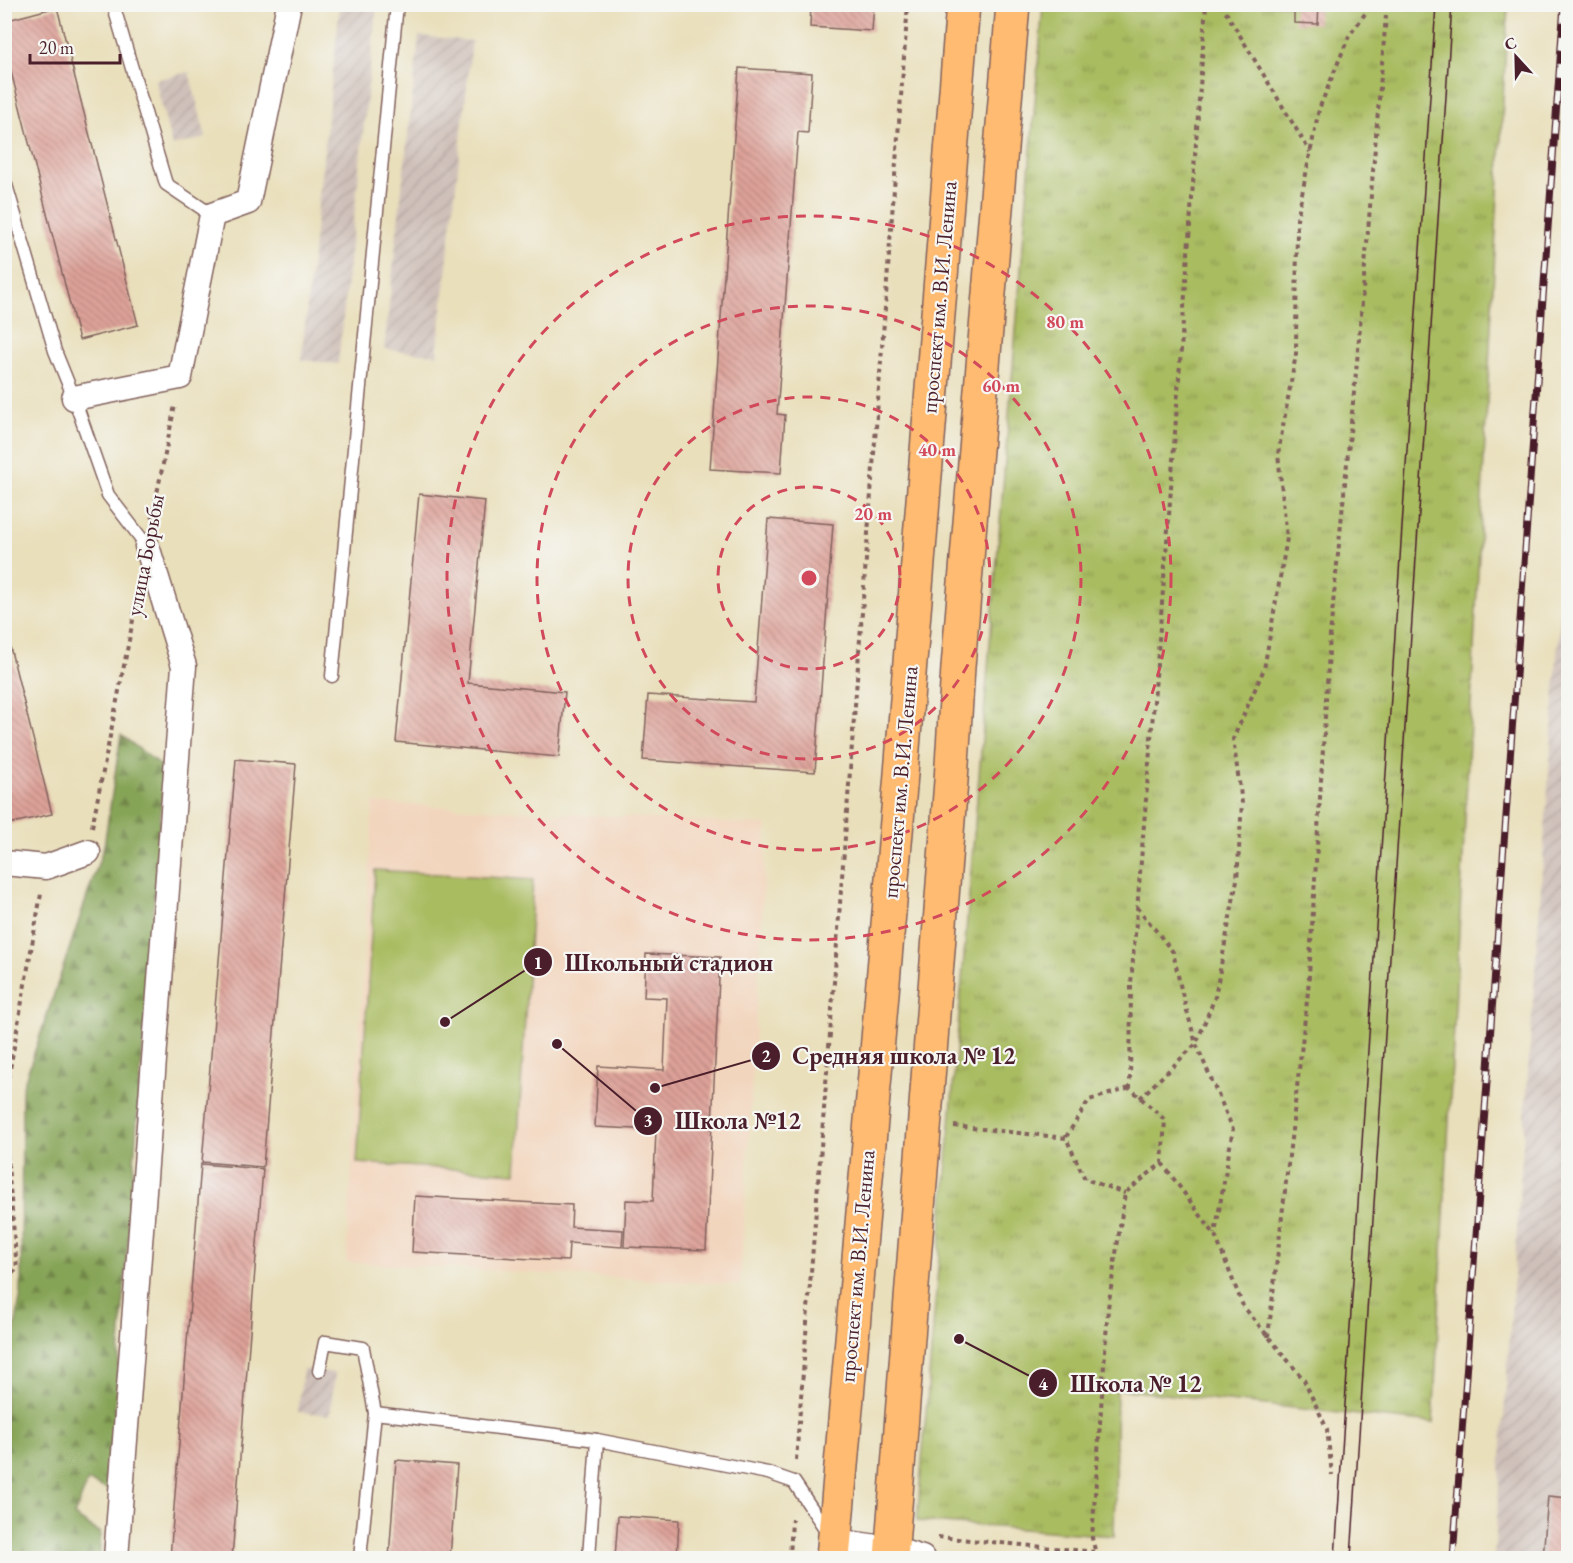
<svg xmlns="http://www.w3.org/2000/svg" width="1573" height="1563" font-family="'EB Garamond',serif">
<defs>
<pattern id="industrial-furrows" width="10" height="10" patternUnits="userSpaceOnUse" patternTransform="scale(1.5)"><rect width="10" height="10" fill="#cfc1ba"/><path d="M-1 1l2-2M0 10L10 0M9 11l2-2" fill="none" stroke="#b3a5a0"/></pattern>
<pattern id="forest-firs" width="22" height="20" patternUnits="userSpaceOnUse" patternTransform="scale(1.5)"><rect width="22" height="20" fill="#86a456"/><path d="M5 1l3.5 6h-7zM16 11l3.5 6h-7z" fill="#708547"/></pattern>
<pattern id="park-tufts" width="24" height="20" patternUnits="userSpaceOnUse" patternTransform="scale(1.5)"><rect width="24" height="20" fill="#a9bc60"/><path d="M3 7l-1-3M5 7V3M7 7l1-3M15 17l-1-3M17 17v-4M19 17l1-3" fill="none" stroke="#8c984f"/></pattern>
<pattern id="building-back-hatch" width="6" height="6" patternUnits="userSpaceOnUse" patternTransform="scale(1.5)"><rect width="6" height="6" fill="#dda299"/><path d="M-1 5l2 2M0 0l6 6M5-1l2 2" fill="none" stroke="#b5837d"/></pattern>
</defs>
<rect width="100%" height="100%" fill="#f6f6f2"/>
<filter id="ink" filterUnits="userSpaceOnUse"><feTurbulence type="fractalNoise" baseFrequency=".0167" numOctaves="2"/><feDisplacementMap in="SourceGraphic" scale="12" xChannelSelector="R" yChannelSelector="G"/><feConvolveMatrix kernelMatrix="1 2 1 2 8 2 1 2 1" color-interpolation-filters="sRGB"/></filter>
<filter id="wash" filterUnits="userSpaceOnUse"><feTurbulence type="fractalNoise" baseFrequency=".008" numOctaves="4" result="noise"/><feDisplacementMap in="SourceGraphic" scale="24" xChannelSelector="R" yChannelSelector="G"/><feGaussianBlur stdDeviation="1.35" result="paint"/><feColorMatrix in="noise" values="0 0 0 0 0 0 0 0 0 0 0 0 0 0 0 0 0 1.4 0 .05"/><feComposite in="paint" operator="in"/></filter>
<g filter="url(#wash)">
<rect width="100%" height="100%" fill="#e9dfbb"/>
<path fill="#f2d5bd" d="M373 803 767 825 740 1285 346 1262Z"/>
<g fill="url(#industrial-furrows)">
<path d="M340 5H377L338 364 301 360Z"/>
<path d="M419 36 472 41 437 355 384 349Z"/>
<path d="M189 72 206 138 172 146 155 80Z"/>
<path d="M1568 501V1558H1494Z"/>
<path d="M303 1369 335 1373 330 1415 298 1412Z"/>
</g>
<path fill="#a9bc60" stroke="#7a6e46" stroke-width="1.5" d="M375 870 533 880 516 1173 357 1163Z"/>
<path fill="url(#forest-firs)" stroke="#686240" stroke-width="1.5" d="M121 735 164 768 109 1490 88 1481 74 1516 100 1533V1558H5V1382L21 1294 22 1089 104 846Z"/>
<path fill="url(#park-tufts)" stroke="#7a6e46" stroke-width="1.5" d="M1043 5H1508L1433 1423 1117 1389 1114 1536 917 1521Z"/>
<g id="blocks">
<g fill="url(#building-back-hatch)">
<path d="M811 4H874L872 31 810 27Z"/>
<path d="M1294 4H1319L1318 24 1294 23Z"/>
<path d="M57 7 138 325 79 340 4 44V21Z"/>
<path d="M739 68 812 73 808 133 798 132 777 414 785 415 781 473 710 469Z"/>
<path d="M419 494 485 501 468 683 565 692 559 757 396 742Z"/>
<path d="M768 519 833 524 815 772 643 760 648 695 754 702Z"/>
<path d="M5 627 52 814 4 825V628Z"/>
<path d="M236 759 296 764 263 1167 202 1162Z"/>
<path d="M646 954 720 957 706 1250 624 1247 626 1200 653 1201 656 1130 595 1127 598 1066 664 1070 667 998 644 997Z"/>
<path d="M201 1164 263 1169 232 1558H170Z"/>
<path d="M415 1196 572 1205 571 1227 623 1230 622 1247 569 1243 568 1261 412 1252Z"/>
<path d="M396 1460 457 1465 450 1558H389Z"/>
<path d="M1548 1496 1568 1498V1558H1543Z"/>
<path d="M618 1516 679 1520 677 1558H615Z"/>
</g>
</g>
</g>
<g filter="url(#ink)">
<use href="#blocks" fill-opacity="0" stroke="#82625d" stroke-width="1.5"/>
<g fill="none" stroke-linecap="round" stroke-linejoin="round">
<defs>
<g id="lane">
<path d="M113 4 166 184 212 215"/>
<path d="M4 178 55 351 74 398 108 495 147 546"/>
<path d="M332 676 397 4"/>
<path d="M319 1371 325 1342 363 1348 375 1413"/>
<path d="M360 1558 375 1413 597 1440 768 1473 794 1482 828 1533"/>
<path d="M589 1558 597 1440"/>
</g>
<g id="street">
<path d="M74 398 180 377 212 215 248 202 289 4"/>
<path d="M4 863 46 867 88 852"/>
<path d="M834 1541 892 1549 922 1558"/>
<path d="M116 1558 184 666 147 546"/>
</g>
<g id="primary">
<path d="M833 1558 900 786 963 4"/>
<path d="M891 1558 951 781 958 667 1013 4"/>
</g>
</defs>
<use href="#lane" stroke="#82625d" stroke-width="15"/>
<use href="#street" stroke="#82625d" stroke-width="27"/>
<use href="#primary" stroke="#82625d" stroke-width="36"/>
<g stroke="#82625d" stroke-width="4" stroke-dasharray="4.5 4.5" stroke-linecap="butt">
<path d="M1221 4 1310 152"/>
<path d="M152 518 175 405"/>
<path d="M92 827 136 605"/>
<path d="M1137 907 1173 952 1181 989 1196 1044 1233 1129 1215 1234"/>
<path d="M1140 1098 1196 1044 1215 997 1237 880 1242 803 1233 739 1264 669 1287 538 1278 454 1296 354 1297 219 1319 109 1349 36 1372 4"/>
<path d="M4 1103 41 894"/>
<path d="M4 1118 17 1269 4 1281"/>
<path d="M954 1126 1066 1138 1085 1179 1125 1193"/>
<path d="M1066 1137 1089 1100 1130 1088"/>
<path d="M1162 1163 1215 1235 1243 1306 1304 1380 1327 1429 1332 1475"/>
<path d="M1268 1337 1308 992 1330 635 1357 362 1387 4"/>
<path d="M796 1460 833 996 908 4"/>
<path d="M938 1537 1096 1552"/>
<path d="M790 1558 792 1519"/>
<path d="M1097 1558 1092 1538 1108 1308 1125 1193 1162 1163 1165 1120 1130 1088 1131 984 1168 529 1206 4"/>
</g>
<use href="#lane" stroke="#fff" stroke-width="12"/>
<use href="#street" stroke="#fff" stroke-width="24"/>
<use href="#primary" stroke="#febb71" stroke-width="33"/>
<g stroke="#4a1f2b" stroke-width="1.5">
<path d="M1335 1558 1436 4"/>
<path d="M1351 1558 1452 4"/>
</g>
<defs>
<path id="rail" d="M1453 1558 1564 4"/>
</defs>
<use href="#rail" stroke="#4a1f2b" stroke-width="7"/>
<use href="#rail" stroke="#f6f6f2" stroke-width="4.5" stroke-dasharray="14" stroke-linecap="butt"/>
</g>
</g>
<g fill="none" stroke="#d1495b" stroke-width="3" stroke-dasharray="10 8">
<circle cx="809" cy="578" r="91"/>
<circle cx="809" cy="578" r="181"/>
<circle cx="809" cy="578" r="272"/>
<circle cx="809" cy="578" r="362"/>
</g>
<g text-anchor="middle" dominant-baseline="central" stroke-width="4.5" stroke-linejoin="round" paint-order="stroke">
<g font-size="22" fill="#4a1f2b" stroke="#f6f6f2">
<text transform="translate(939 297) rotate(-85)">проспект им. В.И. Ленина</text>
<text transform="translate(145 555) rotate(-79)">улица Борьбы</text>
<text transform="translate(900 782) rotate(-85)">проспект им. В.И. Ленина</text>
<text transform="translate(857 1266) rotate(-85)">проспект им. В.И. Ленина</text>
</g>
</g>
<circle cx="809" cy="578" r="9" fill="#d1495b" stroke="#f6f6f2" stroke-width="3"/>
<g font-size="18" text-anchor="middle" font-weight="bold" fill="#d1495b" stroke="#f6f6f2" stroke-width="4.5" stroke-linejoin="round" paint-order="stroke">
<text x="1065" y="328">80 m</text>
<text x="1001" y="392">60 m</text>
<text x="937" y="456">40 m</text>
<text x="873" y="520">20 m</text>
</g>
<path fill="none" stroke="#4a1f2b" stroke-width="2" d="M445 1022L538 962M655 1088L766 1056M557 1044L648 1121M959 1339L1043 1383"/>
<g fill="#4a1f2b" stroke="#f6f6f2" stroke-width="2">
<circle cx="445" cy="1022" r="6"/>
<circle cx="655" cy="1088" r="6"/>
<circle cx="557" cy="1044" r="6"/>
<circle cx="959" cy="1339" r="6"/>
<circle cx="538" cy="962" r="15"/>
<circle cx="766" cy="1056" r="15"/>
<circle cx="648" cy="1121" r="15"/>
<circle cx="1043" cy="1383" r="15"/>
</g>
<g font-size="18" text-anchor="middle" font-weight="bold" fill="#fff">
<text x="538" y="969">1</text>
<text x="766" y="1062">2</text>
<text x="648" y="1127">3</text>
<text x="1043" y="1390">4</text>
</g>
<g font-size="24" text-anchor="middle" font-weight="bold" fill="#4a1f2b" stroke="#f6f6f2" stroke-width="4.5" stroke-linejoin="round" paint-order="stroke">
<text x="669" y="971">Школьный стадион</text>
<text x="904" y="1064">Средняя школа № 12</text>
<text x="738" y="1129">Школа №12</text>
<text x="1136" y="1392">Школа № 12</text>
</g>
<rect width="1573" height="1563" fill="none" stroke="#f6f6f2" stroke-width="24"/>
<g transform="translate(1516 57) rotate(338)" stroke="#f6f6f2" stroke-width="4.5" paint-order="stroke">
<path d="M0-4.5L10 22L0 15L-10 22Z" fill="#4a1f2b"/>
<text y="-9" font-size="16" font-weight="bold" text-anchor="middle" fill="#4a1f2b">С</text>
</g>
<path d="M30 54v9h90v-9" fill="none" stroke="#4a1f2b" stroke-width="3"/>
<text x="39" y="54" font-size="18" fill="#4a1f2b" stroke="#f6f6f2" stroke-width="4.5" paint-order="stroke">20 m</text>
</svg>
